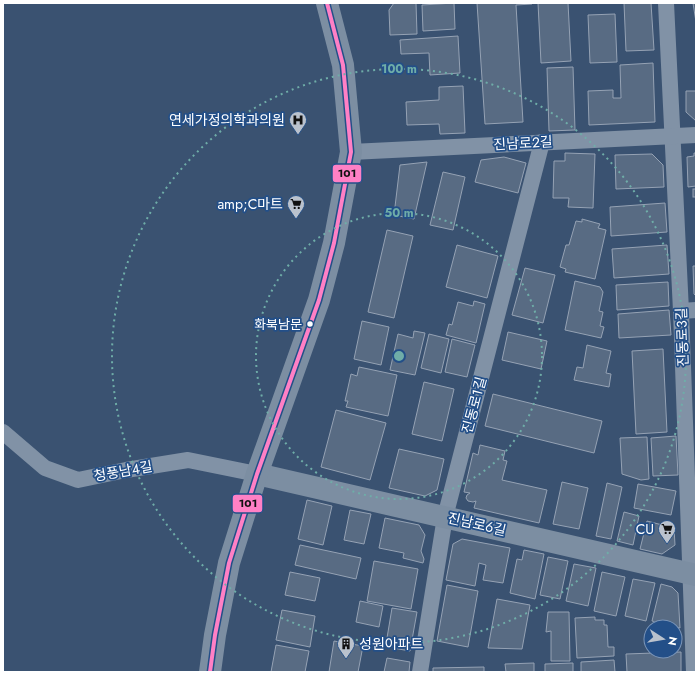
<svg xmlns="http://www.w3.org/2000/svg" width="699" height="675" font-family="Jost,'Noto Sans KR',sans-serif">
<rect width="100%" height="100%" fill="#3a5271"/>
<g fill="#586b83" stroke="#95a2b4">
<path d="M394 3H416L417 34 390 35 389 10Z"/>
<path d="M454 3 455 29 423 31 422 5Z"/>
<path d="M477 3H532V4L516 5 523 122 485 124Z"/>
<path d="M538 3H568L571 61 541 63Z"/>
<path d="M624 3H651L654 50 626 51Z"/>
<path d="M693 3H696V22Z"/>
<path d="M615 14 617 62 590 63 588 15Z"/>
<path d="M458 36 460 73 430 75 429 53 401 54 400 40Z"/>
<path d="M653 63 655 122 589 125 588 91 613 90V98H621L620 65Z"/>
<path d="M573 67 575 130 549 131 547 68Z"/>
<path d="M463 86 465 133 440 134 439 124 407 125 406 102 439 100V87Z"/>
<path d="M686 91H696V121L686 112Z"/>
<path d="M565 153 595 154 593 208 568 207 569 198H553L554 161H565Z"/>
<path d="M694 153H696V186L688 187 687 157 694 156Z"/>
<path d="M652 154 663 165 664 187 616 189 615 155Z"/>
<path d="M504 157 526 163 518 193 475 182 481 160Z"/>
<path d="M427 162 414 219 394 215 400 165Z"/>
<path d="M443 172 465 177 453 230 430 225Z"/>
<rect x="693" y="189" width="3" height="8"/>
<path d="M665 203 667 232 611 236 610 207Z"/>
<path d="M582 219 600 224 598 228 606 230 595 279 565 272 566 269 560 267 566 245H569L576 221 582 222Z"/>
<path d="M387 230 413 236 394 318 368 312Z"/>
<path d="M457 245 498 256 487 298 446 287Z"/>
<path d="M667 245 669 274 614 278 612 249Z"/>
<path d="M693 266H696V296L694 294Z"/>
<path d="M525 268 555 275 543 323 512 315Z"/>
<path d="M575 281 600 287 603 292 599 311 603 312 600 326 604 327 601 338 565 330Z"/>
<path d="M668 282 669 306 617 310 616 285Z"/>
<path d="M474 301 485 304 476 343 446 335 449 324 452 325 458 302 473 306Z"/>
<path d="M669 310 671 335 619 338 618 314Z"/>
<path d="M362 321 389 327 381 365 354 359Z"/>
<path d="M414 331 425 333 415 375 390 370 398 334 413 338Z"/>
<path d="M508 332 547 341 541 369 502 360Z"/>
<path d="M429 334 449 339 441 373 421 368Z"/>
<path d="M452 339 475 345 467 377 445 372Z"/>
<path d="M587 345 611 351 606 373 611 374 609 387 574 380 577 367 583 368Z"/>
<path d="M663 349 667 432 636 434 632 351Z"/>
<path d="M359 367 397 375 388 416 346 407 348 401H345L351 374 357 376Z"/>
<path d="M424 382 454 389 442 441 412 434Z"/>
<path d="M493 394 602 421 594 453 485 426Z"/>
<path d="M336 410 386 423 370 480 321 467Z"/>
<path d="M676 436 678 475 653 476 651 438Z"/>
<path d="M647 437 649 479 641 480 622 474 620 438Z"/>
<path d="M480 445 505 451 503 460 507 461 502 480 547 490 539 523 474 508 476 501 473 502 468 501 466 498 467 495 470 493 464 492 473 453 478 455Z"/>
<path d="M399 449 444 459 437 490 425 496 389 488Z"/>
<path d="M562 482 588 488 579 529 553 524Z"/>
<path d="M607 483 622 487 611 539 596 536Z"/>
<path d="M638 484 676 491 671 515 634 508Z"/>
<path d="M307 500 332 506 323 545 298 539Z"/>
<path d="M350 510 371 514 364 544 344 540Z"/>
<path d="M624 512 639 516 633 545 617 541Z"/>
<path d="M385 518 419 525 425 535 421 551 424 559 423 563 403 558 404 553 379 548Z"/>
<path d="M647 521 674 528 675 545 662 554 640 549Z"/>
<path d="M462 539 510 548 503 583 483 580 486 565 479 563 475 586 446 580 453 544Z"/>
<path d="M300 545 361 558 356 579 295 565Z"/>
<path d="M524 550 544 554 535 599 510 593 517 559 522 560Z"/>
<path d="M548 557 568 561 560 599 540 595Z"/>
<path d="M374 561 418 569 411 609 367 601Z"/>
<path d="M574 564 596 568 588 606 566 601Z"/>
<path d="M290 572 320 578 315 601 285 595Z"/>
<path d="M602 572 625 577 616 616 594 611Z"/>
<path d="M633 579 655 583 646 621 625 616Z"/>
<path d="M661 584 672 587 678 593 680 628 652 621Z"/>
<path d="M447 585 478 591 468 647 437 641Z"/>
<path d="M497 599 530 605 522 649 488 648Z"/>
<path d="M360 601 383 606 379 627 356 622Z"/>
<path d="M392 608 417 612 410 651 393 648 394 639 387 638Z"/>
<path d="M282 610 315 616 310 647 276 640Z"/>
<path d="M548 612H569L570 661H551V631L546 632Z"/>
<path d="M595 617V620H604V625H607L608 647H614V656L577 658 575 618Z"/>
<path d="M334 641 363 646 358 672H329Z"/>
<path d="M276 645 309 651 305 672H271Z"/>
<path d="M681 652V672H627L626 654Z"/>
<path d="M387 658 410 662 409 672H384Z"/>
<path d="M614 660 615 672H581V662Z"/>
<path d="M534 663V672H506L505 664Z"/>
<path d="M573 663V672H545V664Z"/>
<path d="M484 667V672H433V668Z"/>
</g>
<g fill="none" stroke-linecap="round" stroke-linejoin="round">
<g stroke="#8192a6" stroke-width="16">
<path d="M666 3 681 311 694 672"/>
<path d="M351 152 696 135"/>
<path d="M681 311 696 310"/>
<path d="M3 432 45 468 78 480 126 470 188 460 257 474"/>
<path d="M420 672 445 517 542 142"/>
</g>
<g stroke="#7c8ea2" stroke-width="22">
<path d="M257 474 696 575"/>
<path d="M210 672 215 635 229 563 257 474 319 300 334 243 351 152 343 65 327 3"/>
</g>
<defs>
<path id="bus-1" d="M210 672 215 635 229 563 257 474 319 300 334 243 351 152 343 65 327 3"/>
</defs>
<use href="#bus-1" stroke="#234f88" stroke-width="7"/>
<use href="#bus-1" stroke="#ff80c5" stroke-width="4"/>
</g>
<g fill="none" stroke="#6fada8" stroke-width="2" stroke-dasharray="2 4">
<circle cx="399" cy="356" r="143"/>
<circle cx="399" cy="356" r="287"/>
</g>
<defs>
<symbol id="hospital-pin" viewBox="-11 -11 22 30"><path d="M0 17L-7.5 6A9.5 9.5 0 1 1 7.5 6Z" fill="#bac2cd" stroke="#234f88"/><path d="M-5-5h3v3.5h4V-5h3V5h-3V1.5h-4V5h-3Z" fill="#111"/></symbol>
<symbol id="supermarket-pin" viewBox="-11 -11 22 30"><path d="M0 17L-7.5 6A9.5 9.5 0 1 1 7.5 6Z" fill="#bac2cd" stroke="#234f88"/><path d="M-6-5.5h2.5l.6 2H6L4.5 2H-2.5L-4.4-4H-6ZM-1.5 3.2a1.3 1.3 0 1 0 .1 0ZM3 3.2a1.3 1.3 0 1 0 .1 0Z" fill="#111"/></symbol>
<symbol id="building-pin" viewBox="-11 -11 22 30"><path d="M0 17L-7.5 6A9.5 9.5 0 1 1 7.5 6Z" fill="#bac2cd" stroke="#234f88"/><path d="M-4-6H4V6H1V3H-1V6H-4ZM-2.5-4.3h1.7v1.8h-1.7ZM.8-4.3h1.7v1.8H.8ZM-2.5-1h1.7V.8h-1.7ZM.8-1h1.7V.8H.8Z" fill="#111"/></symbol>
</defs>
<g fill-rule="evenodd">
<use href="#hospital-pin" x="288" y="110" width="20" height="27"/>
<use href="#supermarket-pin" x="286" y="194" width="20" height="27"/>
<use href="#supermarket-pin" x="657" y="519" width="20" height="27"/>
<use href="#building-pin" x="336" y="634" width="20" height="27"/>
</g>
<circle fill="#fff" stroke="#234f88" stroke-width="1.5" cx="310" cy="324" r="3.5"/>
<g text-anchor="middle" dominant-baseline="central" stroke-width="3.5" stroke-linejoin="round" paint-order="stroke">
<g font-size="13" fill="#fff" stroke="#234f88" text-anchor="end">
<text x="302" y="324">화북남문</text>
</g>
<g font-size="14" fill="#fff" stroke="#234f88" text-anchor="end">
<text x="285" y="120">연세가정의학과의원</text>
<text x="283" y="204">amp;C마트</text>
<text x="654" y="529">CU</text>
<text x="359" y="644" text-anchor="start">성원아파트</text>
</g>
<g font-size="14" fill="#fff" stroke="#234f88">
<text transform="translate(523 143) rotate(-3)">진남로2길</text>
<text transform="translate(682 337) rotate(-92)">진동로3길</text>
<text transform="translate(474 405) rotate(-75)">진동로1길</text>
<text transform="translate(123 471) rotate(-10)">청풍남4길</text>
<text transform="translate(477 524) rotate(13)">진남로6길</text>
</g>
</g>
<circle cx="399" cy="356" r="6" fill="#6fada8" stroke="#234f88" stroke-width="2"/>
<g font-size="12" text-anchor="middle" font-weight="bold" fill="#6fada8" stroke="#234f88" stroke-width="3.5" stroke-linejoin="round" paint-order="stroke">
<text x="399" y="73">100 m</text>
<text x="399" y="217">50 m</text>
</g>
<g stroke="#234f88" stroke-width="1.5">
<rect x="332" y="164" width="30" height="19" rx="4" fill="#ff80c5"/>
<rect x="232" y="494" width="31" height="19" rx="4" fill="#ff80c5"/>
</g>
<g font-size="11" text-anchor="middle" font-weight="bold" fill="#111">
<text x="347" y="177">101</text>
<text x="248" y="507">101</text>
</g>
<rect width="699" height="675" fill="none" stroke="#ffffff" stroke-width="8"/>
<g transform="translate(663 639) rotate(102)"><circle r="19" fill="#234f88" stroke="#7b95b8"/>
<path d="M0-3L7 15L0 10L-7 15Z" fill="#bac2cd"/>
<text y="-6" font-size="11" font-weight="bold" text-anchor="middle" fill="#ffffff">N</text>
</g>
</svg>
